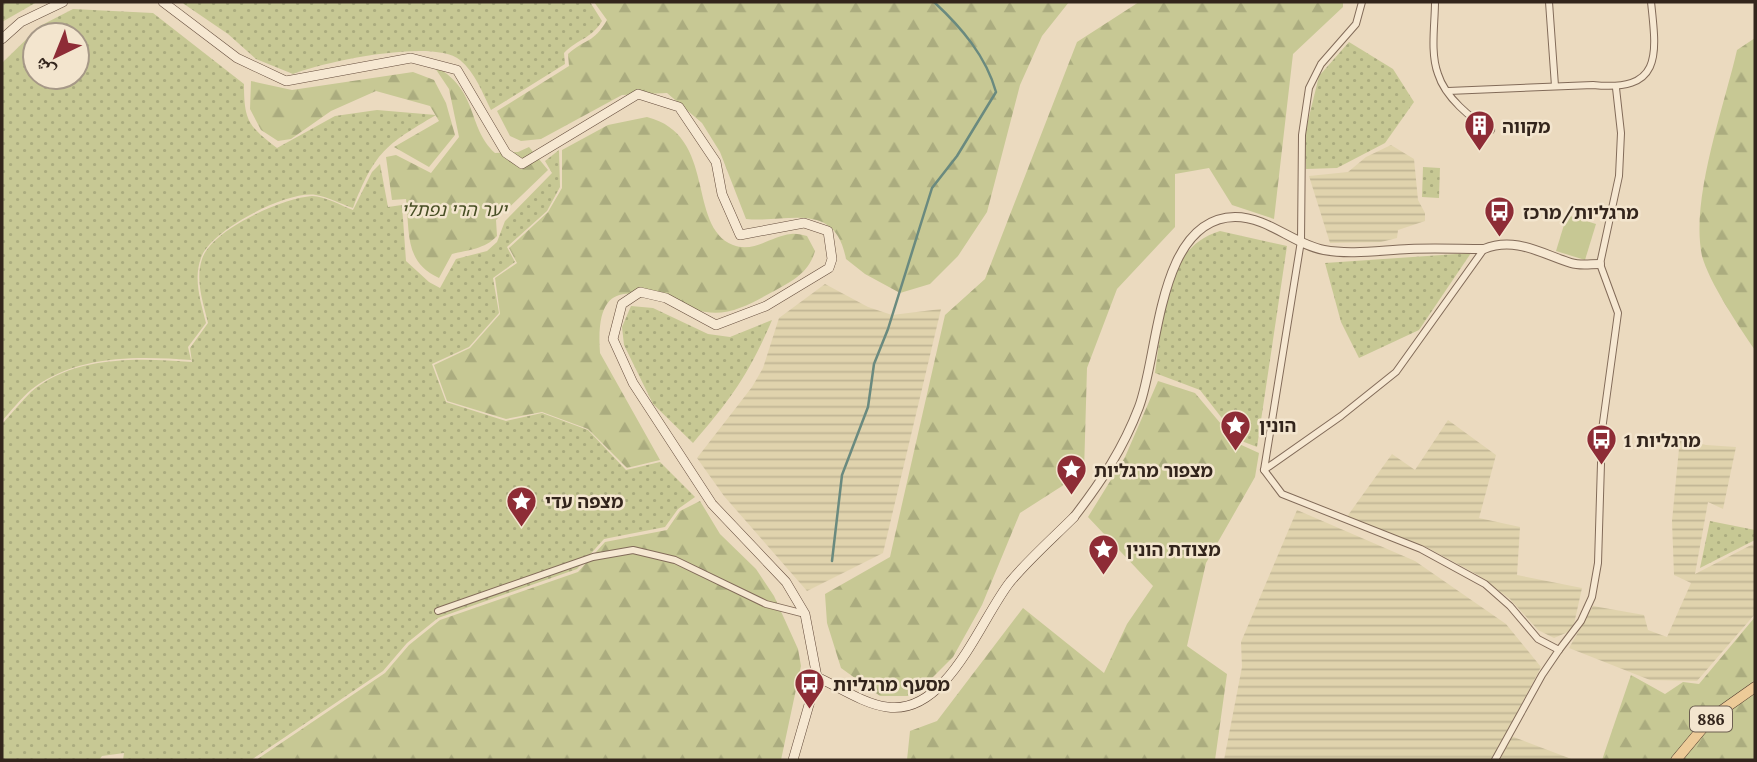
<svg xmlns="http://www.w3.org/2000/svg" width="1757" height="762" font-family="Lora,'Noto Naskh Arabic','Noto Sans Hebrew',serif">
<defs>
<pattern id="farmland-rules" width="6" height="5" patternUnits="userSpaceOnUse" patternTransform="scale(1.75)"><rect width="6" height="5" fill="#e0d3ad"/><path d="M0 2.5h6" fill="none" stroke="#c1b594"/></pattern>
<pattern id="grass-dots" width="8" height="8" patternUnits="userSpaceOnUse" patternTransform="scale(1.75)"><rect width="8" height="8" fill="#c7c894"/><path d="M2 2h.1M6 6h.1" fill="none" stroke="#abac7f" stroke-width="1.8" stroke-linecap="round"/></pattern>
<pattern id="forest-firs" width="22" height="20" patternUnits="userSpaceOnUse" patternTransform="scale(1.75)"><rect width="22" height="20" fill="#c7c894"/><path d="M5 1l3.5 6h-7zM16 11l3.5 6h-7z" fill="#abac7f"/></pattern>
</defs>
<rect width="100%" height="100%" fill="#ebdabf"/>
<g fill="url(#farmland-rules)">
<path d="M1391 145 1414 159 1418 200 1425 213V221L1398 230 1397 238 1381 242 1330 243 1309 176 1348 172 1366 157Z"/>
<path d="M825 284 868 307 892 315 941 309 883 553 807 591 724 496 697 458 752 387 763 368 779 318Z"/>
<path d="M1448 420 1496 455 1479 518 1520 527 1517 575 1582 588 1574 624 1568 632 1554 638 1538 630 1510 599 1478 575 1426 547 1346 518 1392 454 1415 470Z"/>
<path d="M1680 438 1706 445 1736 447 1723 509 1708 502 1695 574 1753 544 1755 553V614L1697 681 1650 680 1569 648 1593 606 1644 615 1648 630 1667 637 1691 583 1674 575 1672 521Z"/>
<path d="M1297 510 1415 561 1506 624 1541 667 1506 734 1574 760H1224L1242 667 1241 642Z"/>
</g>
<g fill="url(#grass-dots)" fill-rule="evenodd">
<path d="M2 2H37L2 22Z"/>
<path d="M181 2H590L602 21C591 39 579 38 564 53L565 64 491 110C483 94 475 72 460 60 433 38 324 62 293 74L256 59 228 34Z"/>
<path d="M73 9 153 13 244 84C244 120 248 126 277 148L335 116 377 110 436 115C385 145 375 152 353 208 341 204 328 197 316 195 288 190 210 230 201 258 193 279 201 302 206 323L188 347 191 360C137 356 77 355 32 389 21 398 11 411 2 421V63L40 26ZM35 35H77V77H35Z"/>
<path d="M1349 42 1393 69 1414 102 1385 143 1337 168 1306 169 1304 137 1319 76Z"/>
<path d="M559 150 560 187 547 211 507 247 515 262 493 278 499 313 469 347 432 364 446 402 506 421 542 413 588 430 626 470 660 462 695 497 678 509 665 527 604 539 577 569 438 618 407 643 383 671 251 760H123L124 753 102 756 99 760H2V424C11 414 21 402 31 392 74 355 140 358 192 362L190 348 208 323C203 302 195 280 202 259 212 229 283 198 312 196 325 196 342 206 353 210L372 172 380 164 388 207 402 205 406 261 429 282 440 288 456 259 487 251 497 242 505 221 552 173 545 161Z"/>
<path d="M1423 167 1440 168 1439 198 1422 197Z"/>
<path d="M1220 231 1287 246 1257 447 1239 440 1200 390 1155 373C1163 322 1162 248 1220 231Z"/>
<path d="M1471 253 1419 330 1359 358 1341 322 1325 263Z"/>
<path d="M631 306 653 308 708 334 730 337 772 320C749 374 731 399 693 443L653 404 624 345 622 327Z"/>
<path d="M1710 521 1755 530V540L1700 568Z"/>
</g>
<g fill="url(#forest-firs)">
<path d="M594 2H1069L1042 36 1020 85 987 212 958 256 930 284 900 293 865 274 846 259C835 200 788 223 746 219L720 152 702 123 667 93 622 95 541 139 521 141 510 136 497 111 569 66 568 54C586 38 593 44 607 20Z"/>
<path d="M1139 2H1343V7L1293 54 1274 219 1232 205 1209 168 1175 174V227L1117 289 1087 368 1084 472 1020 513 982 605 953 657 914 696H880L841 668 827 623 825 594 890 557 945 315 985 279 1077 42Z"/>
<path d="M1755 38V350C1739 327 1709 282 1702 256 1690 200 1724 107 1737 50Z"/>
<path d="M433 65C480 90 466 126 495 153L518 152 529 147 548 170 496 220 497 236C485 249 468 250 452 254L439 278C404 262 410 233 406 199L392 200 386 157 396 155 431 173 459 137 449 89Z"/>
<path d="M413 72 434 80 446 103 455 135 429 167 394 147 439 121 430 106 376 91 331 111 291 139 278 141 261 130 250 109 251 81 292 90Z"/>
<path d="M647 117C718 135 686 226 733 245 754 253 771 236 791 234 796 233 802 235 807 236L815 251C809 272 794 280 776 290 753 302 732 316 706 312 655 306 593 256 600 353L660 460 627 468 588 429 542 412 506 419 447 401 434 365 470 348 500 314 495 278 517 263 509 248 548 212 562 188V150L608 125Z"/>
<path d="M1158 381 1195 393 1237 443 1259 453 1255 477 1206 563 1187 646 1227 674 1215 760H907L910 731 937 721 1023 608 1104 673 1127 624 1153 586 1088 517 1125 457Z"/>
<path d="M700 501 720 534 756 569 774 596 798 649 801 666 781 760H256L385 673 409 645 440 620 578 572 605 542 667 530 680 511Z"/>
<path d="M1755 617V760H1602L1631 675 1665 694 1683 682 1699 684Z"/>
</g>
<path fill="#c7c894" d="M1567 215 1596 224 1585 260 1556 251Z"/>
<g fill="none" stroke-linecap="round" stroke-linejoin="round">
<path stroke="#6a8a7f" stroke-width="2.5" d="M832 561 842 475 868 407 874 364 888 329 932 188 957 156 996 92C986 56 961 27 934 2"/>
<defs>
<g id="minor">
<path d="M1362 2 1356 24 1321 64 1309 88 1302 135 1301 241 1264 470 1282 494 1421 549 1485 584 1510 606 1538 639 1559 650 1581 621 1592 597 1598 563 1602 430 1618 313 1600 264 1619 176 1621 133 1616 88"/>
<path d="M1435 2C1435 24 1430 53 1438 74 1445 97 1471 119 1491 130"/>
<path d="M1549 2 1555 86"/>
<path d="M1448 91 1593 85C1662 92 1657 56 1651 2"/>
<path d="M1264 470 1341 416 1396 372 1484 249"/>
<path d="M438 611 593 557 633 550 675 560 766 604 805 614"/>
<path d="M1495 760 1542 675 1559 650"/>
</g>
<path id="tertiary" d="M1074 517C1101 482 1123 449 1139 407 1159 355 1157 218 1235 217 1268 217 1293 244 1324 250 1351 255 1382 250 1409 249 1434 248 1459 249 1484 249 1515 236 1542 254 1571 263 1580 266 1590 264 1600 264"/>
<g id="secondary">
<path d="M163 2 237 58 286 81 411 58 457 70 506 153 522 164 638 94 679 107 716 162 722 194 740 235 804 223 828 231 832 259 829 268 766 306 716 325 666 298 640 292 622 304 613 339 633 383 712 504 786 582 805 614 817 677 793 760"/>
<path d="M2 39 21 22 63 2"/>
<path d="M817 677C839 687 864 704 887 707 947 716 980 620 1010 582 1029 559 1053 538 1074 517"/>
</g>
<path id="primary" d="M1676 760 1711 718 1755 687"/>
</defs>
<use href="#minor" stroke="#826b59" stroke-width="8"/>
<use href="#tertiary" stroke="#826b59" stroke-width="10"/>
<use href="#secondary" stroke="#644c3c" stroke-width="10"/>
<use href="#primary" stroke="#503a2d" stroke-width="11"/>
<use href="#minor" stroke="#f6e8d2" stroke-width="6"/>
<use href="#tertiary" stroke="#f6e8d2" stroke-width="8"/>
<use href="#secondary" stroke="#f6e8d2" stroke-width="9"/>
<use href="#primary" stroke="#edcb98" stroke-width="10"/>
</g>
<defs>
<symbol id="building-pin" viewBox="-11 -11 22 30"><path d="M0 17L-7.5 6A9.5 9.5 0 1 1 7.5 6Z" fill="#8e2c36" stroke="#f3e5ce"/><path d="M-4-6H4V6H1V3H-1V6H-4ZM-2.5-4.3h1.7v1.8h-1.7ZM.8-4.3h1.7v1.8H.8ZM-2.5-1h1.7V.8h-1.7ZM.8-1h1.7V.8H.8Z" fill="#fff"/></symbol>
<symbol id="bus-pin" viewBox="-11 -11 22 30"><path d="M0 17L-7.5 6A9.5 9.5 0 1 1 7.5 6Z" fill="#8e2c36" stroke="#f3e5ce"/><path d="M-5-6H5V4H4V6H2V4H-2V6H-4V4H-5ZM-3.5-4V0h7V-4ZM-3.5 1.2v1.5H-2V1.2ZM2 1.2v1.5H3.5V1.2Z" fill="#fff"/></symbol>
<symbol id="sight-pin" viewBox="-11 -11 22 30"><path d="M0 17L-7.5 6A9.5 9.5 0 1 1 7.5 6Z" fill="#8e2c36" stroke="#f3e5ce"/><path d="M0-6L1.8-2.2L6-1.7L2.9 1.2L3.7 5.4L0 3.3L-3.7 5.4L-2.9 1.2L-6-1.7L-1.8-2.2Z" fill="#fff"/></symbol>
</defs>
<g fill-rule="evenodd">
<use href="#building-pin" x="1462" y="108" width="35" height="47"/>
<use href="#bus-pin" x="1482" y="194" width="35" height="47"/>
<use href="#sight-pin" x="1218" y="408" width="35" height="47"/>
<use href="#bus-pin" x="1584" y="422" width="35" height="47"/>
<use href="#sight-pin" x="1054" y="452" width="35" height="47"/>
<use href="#sight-pin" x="504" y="484" width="35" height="47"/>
<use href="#sight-pin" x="1086" y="532" width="35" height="47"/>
<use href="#bus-pin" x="792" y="666" width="35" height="47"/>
</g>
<g text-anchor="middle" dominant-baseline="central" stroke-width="5" stroke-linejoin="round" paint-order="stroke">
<rect fill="#f3e5ce" stroke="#6d5f51" stroke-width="2" x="1690" y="706.5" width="42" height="25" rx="5"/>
<g font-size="16" font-weight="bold" fill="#33251c">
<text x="1711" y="719">886</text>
</g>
<g font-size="18" font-weight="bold" fill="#33251c" stroke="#f3e5ce" text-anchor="start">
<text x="1502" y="126">מקווה</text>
<text x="1523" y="212">מרגליות/מרכז</text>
<text x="1259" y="425">הונין</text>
<text x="1624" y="440">מרגליות 1</text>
<text x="1094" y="470">מצפור מרגליות</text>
<text x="545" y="501">מצפה עדי</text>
<text x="1126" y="549">מצודת הונין</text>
<text x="833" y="684">מסעף מרגליות</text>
</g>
<g font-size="18" font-style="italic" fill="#474e24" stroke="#f3e5ce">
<text x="454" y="209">יער הרי נפתלי</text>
</g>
</g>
<rect width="1757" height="762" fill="none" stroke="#33251c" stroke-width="7"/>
<g transform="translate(56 56) rotate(223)"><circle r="33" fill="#f3e5ce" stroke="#a69887" stroke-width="2"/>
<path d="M0-5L12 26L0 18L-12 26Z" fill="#8e2c36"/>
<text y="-10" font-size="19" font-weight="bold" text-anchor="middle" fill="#33251c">ش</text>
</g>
</svg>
